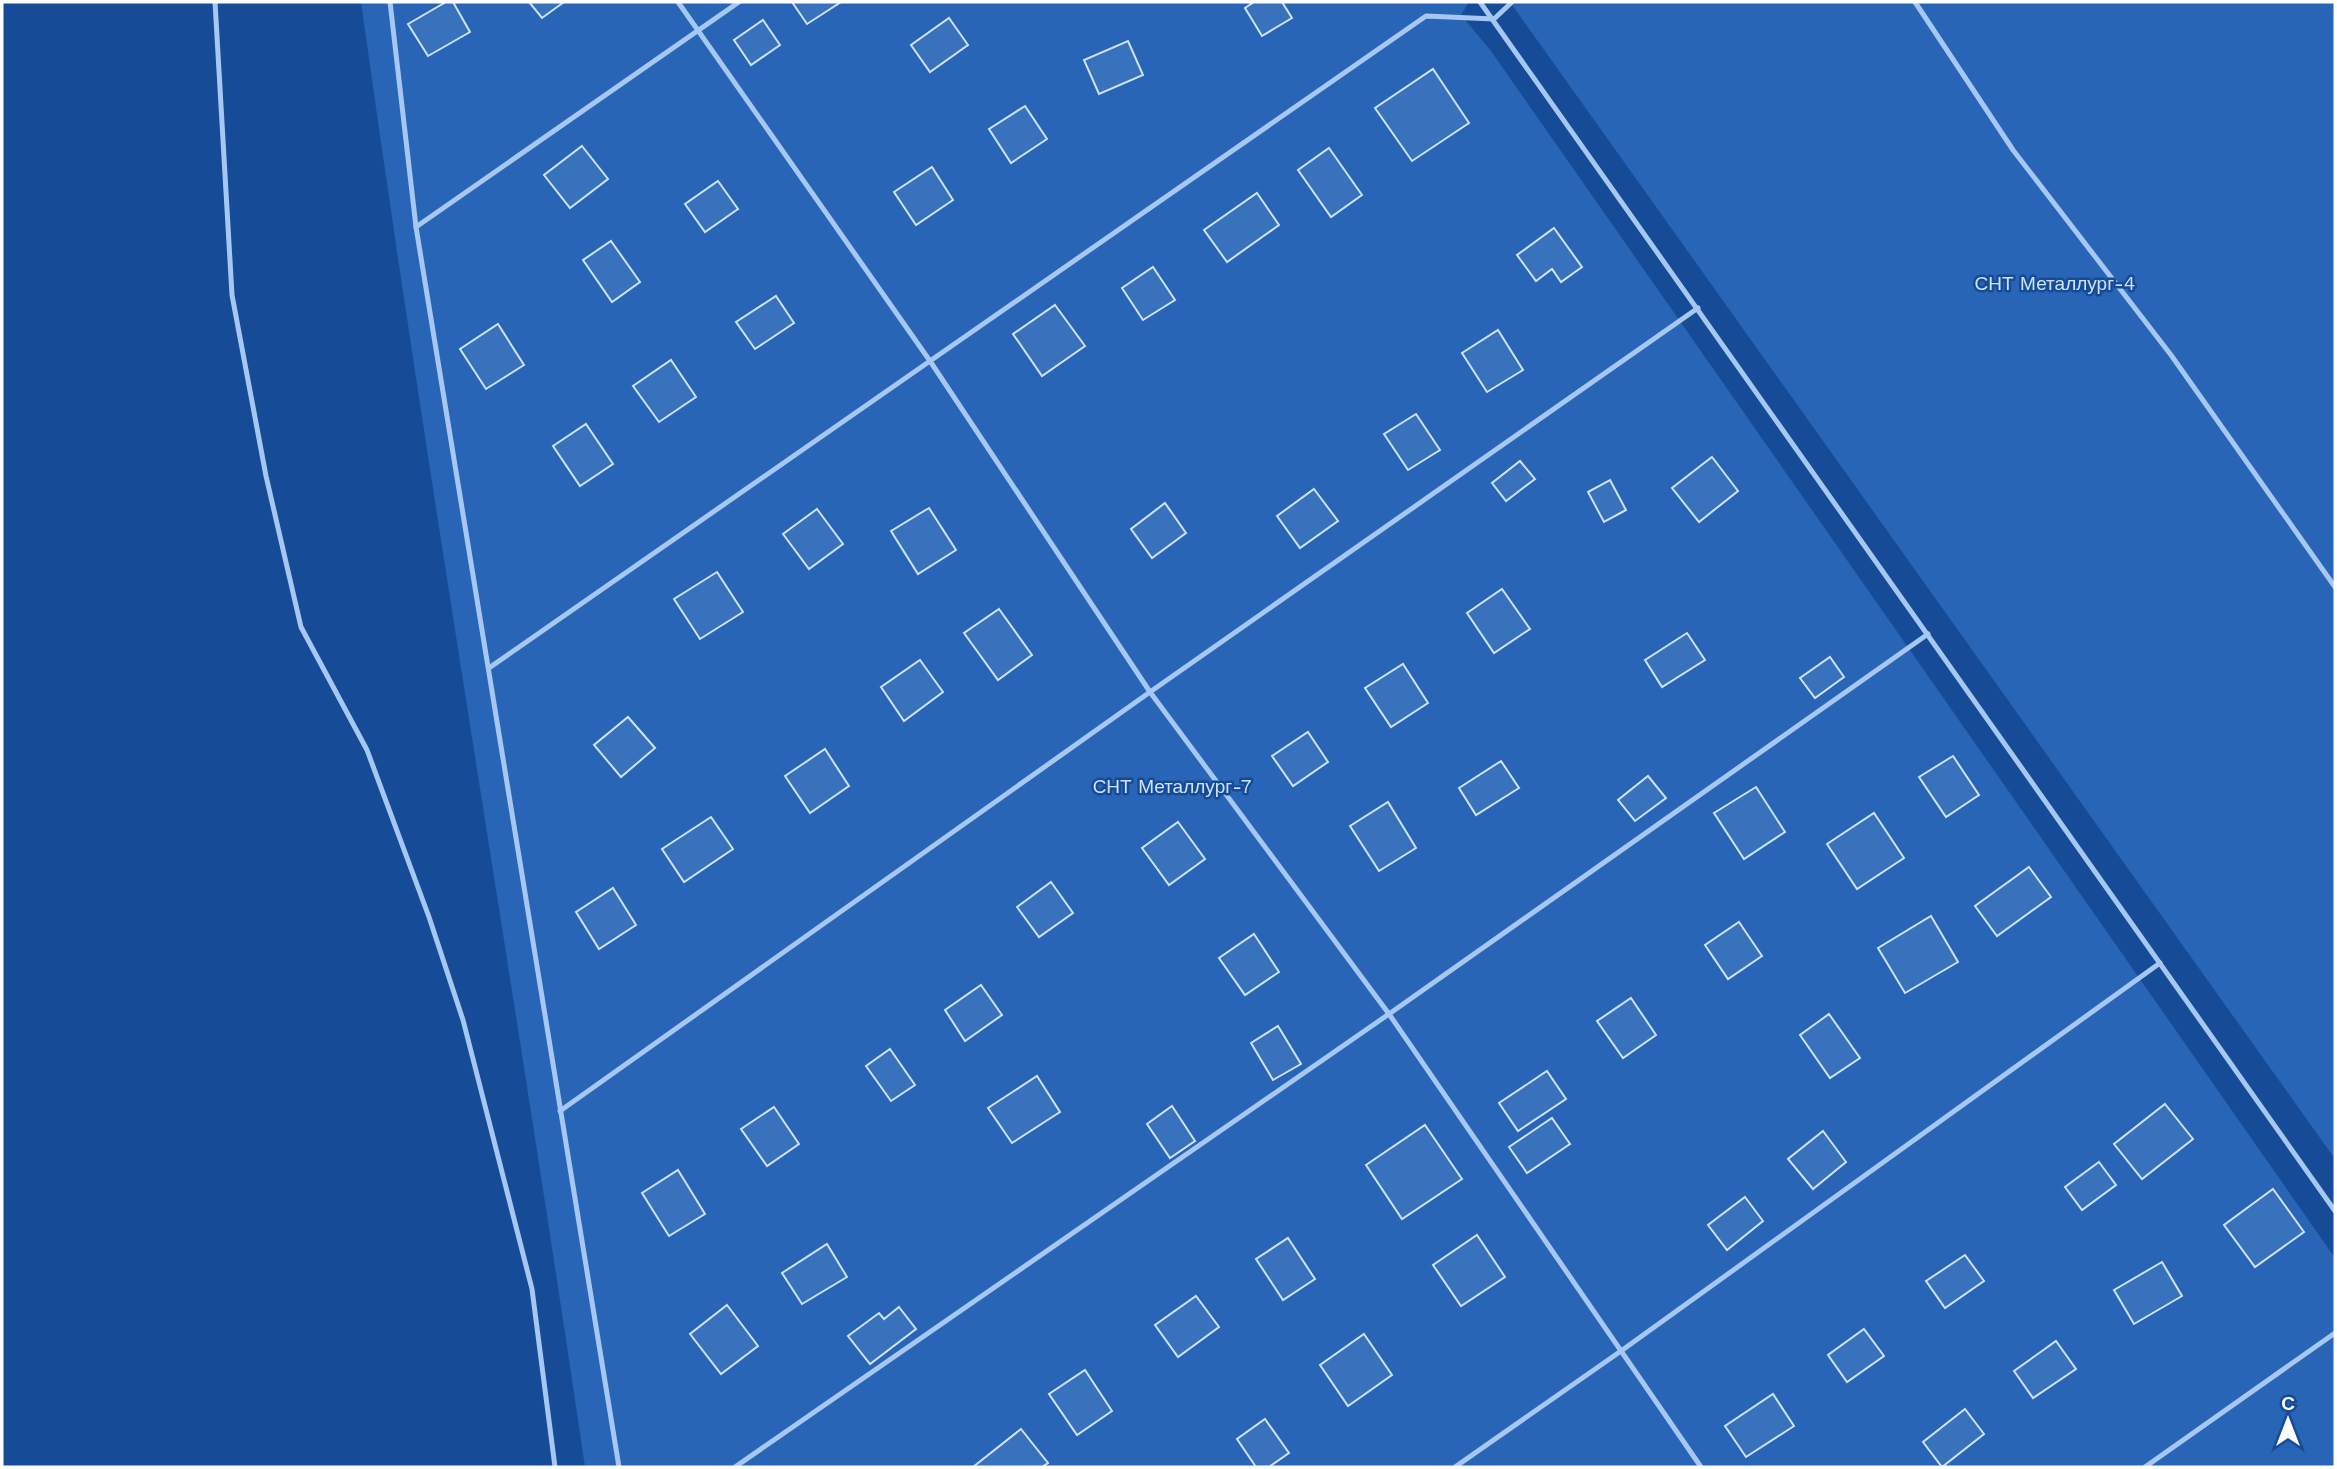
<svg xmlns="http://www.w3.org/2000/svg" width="2337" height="1469" font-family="'Work Sans',sans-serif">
<rect width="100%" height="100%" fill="#154b97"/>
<g fill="#2865b6">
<path d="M361 2H1469L1461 15 1491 51 2335 1258V1467H585C513 978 429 491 361 2Z"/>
<path d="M1510 2H2335V1159Z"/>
</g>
<g fill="#3972bc" stroke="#cee2fc" stroke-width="2">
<path d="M446 2H453L470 32 428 56 408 24Z"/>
<path d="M529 2H564L542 18Z"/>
<path d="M792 2H841L807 24Z"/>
<path d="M1254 2H1282L1292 18 1262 36 1245 8Z"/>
<path d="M949 18 968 45 930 72 911 45Z"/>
<path d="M763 20 780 45 751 65 734 40Z"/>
<path d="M1128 41 1143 75 1099 94 1084 60Z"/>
<path d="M1433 69 1469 123 1412 161 1375 108Z"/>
<path d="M1025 106 1047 139 1011 163 989 129Z"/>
<path d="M582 146 608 179 570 208 544 175Z"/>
<path d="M1329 148 1362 195 1331 217 1298 170Z"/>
<path d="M932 167 953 200 916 225 894 192Z"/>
<path d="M718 181 738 209 705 232 685 204Z"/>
<path d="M1257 193 1279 225 1227 262 1204 230Z"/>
<path d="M1554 228 1582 267 1561 282 1552 269 1536 281 1517 255Z"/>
<path d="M611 241 640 282 612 302 583 260Z"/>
<path d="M1153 267 1175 300 1143 320 1122 288Z"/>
<path d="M776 296 794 323 755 349 736 322Z"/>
<path d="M1055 305 1085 346 1042 376 1013 334Z"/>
<path d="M498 324 524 365 486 389 460 349Z"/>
<path d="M1498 330 1523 370 1487 392 1462 353Z"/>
<path d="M671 360 696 397 659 422 633 386Z"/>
<path d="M1416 414 1440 450 1408 470 1384 434Z"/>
<path d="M586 424 613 464 580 486 553 446Z"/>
<path d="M1712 457 1738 491 1699 522 1672 488Z"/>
<path d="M1520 461 1535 479 1506 501 1492 483Z"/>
<path d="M1610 480 1626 510 1604 522 1588 492Z"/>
<path d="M1314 489 1338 521 1300 548 1277 516Z"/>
<path d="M1165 503 1186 533 1152 558 1131 529Z"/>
<path d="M929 508 956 550 918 574 891 531Z"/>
<path d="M817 509 843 544 809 569 783 534Z"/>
<path d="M717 572 743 612 700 639 674 599Z"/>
<path d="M1502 589 1530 629 1494 653 1467 613Z"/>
<path d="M999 609 1032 655 998 680 964 633Z"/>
<path d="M1687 633 1705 660 1662 687 1645 660Z"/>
<path d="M1830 657 1844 677 1815 698 1800 678Z"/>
<path d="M920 660 943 692 904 721 881 687Z"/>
<path d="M1403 664 1428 703 1391 727 1365 688Z"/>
<path d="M628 717 655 748 621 777 594 745Z"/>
<path d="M1308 732 1328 762 1293 786 1272 756Z"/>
<path d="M825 749 849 786 810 813 785 776Z"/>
<path d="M1953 756 1979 795 1946 817 1919 777Z"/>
<path d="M1501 761 1519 788 1476 815 1459 788Z"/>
<path d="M1648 776 1666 798 1635 821 1618 800Z"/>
<path d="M1756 787 1785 832 1744 859 1714 813Z"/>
<path d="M1388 802 1416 848 1379 871 1350 826Z"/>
<path d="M1874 813 1904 858 1857 889 1827 844Z"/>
<path d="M711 817 733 849 684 882 662 849Z"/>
<path d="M1178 822 1205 859 1169 885 1142 848Z"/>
<path d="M2029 867 2051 897 1997 936 1975 906Z"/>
<path d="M1051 882 1073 913 1039 937 1017 907Z"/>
<path d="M613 888 636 925 599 949 576 912Z"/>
<path d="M1931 916 1958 962 1905 993 1878 948Z"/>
<path d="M1739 922 1762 956 1728 979 1705 945Z"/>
<path d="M1254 934 1279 972 1245 995 1219 958Z"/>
<path d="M981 985 1002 1015 965 1041 945 1010Z"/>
<path d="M1631 998 1656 1035 1623 1058 1597 1021Z"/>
<path d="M1829 1014 1860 1058 1830 1078 1800 1035Z"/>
<path d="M1278 1026 1301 1064 1273 1080 1251 1043Z"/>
<path d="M890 1049 915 1085 891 1101 866 1066Z"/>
<path d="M1547 1071 1566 1099 1518 1131 1499 1103Z"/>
<path d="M1037 1076 1060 1112 1012 1143 988 1108Z"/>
<path d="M2165 1104 2193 1139 2142 1179 2114 1144Z"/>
<path d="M1172 1106 1195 1141 1170 1158 1147 1124Z"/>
<path d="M774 1107 799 1144 767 1166 741 1129Z"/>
<path d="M1552 1118 1570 1144 1527 1173 1509 1147Z"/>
<path d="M1425 1125 1462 1179 1402 1219 1366 1165Z"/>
<path d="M1823 1131 1846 1162 1813 1189 1788 1159Z"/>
<path d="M2099 1162 2116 1185 2082 1210 2065 1187Z"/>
<path d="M678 1170 705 1214 669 1236 642 1193Z"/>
<path d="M2273 1189 2304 1232 2255 1267 2224 1225Z"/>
<path d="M1745 1197 1763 1221 1727 1250 1708 1225Z"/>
<path d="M1477 1235 1505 1277 1461 1306 1433 1265Z"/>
<path d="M1288 1238 1315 1279 1283 1300 1256 1259Z"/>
<path d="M827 1244 847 1277 802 1304 782 1273Z"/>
<path d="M1965 1255 1984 1281 1945 1308 1926 1281Z"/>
<path d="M2162 1262 2182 1296 2134 1324 2114 1290Z"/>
<path d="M1196 1296 1219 1327 1178 1357 1155 1325Z"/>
<path d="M727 1305 758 1346 721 1374 690 1334Z"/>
<path d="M899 1307 916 1329 870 1364 848 1336 879 1313 884 1319Z"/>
<path d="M1864 1329 1884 1356 1847 1382 1828 1355Z"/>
<path d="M1364 1334 1392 1375 1348 1406 1320 1365Z"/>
<path d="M2056 1341 2076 1369 2033 1398 2014 1371Z"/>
<path d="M1085 1370 1112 1411 1077 1435 1049 1394Z"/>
<path d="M1773 1394 1794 1426 1746 1457 1725 1426Z"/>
<path d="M1965 1409 1984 1434 1942 1467 1923 1442Z"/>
<path d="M1265 1419 1289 1453 1269 1467H1256L1237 1439Z"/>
<path d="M1021 1429 1048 1463 1042 1467H973Z"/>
</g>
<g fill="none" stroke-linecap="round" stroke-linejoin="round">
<g stroke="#a6c7f2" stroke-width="5">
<path d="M215 2 232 295 266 476 301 627 367 750 429 917 463 1020 532 1289 555 1467"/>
<path d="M390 2 416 227 619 1467"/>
<path d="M1480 2 2335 1211"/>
<path d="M1512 2 1494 19 1426 16 930 361 1150 692 1389 1014 1701 1467"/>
<path d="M1915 2 2013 150 2171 355 2335 587"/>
<path d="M416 227 739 2"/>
<path d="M489 668 930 361 678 2"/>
<path d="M560 1111 1150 692 1698 308"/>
<path d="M735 1467 1389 1014 1928 634"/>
<path d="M1455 1467 1621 1351 2160 963"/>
<path d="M2145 1467 2335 1333"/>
</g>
</g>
<g text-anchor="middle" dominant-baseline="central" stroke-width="5" stroke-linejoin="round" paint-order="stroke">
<g font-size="19" fill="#cee2fc" stroke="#154b97">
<text x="2055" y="283">СНТ Металлург-4</text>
<text x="1172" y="786">СНТ Металлург-7</text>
</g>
</g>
<rect width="2337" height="1469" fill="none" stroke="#ffffff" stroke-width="7"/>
<g transform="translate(2288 1420)" stroke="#154b97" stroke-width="5" paint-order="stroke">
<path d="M0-5L12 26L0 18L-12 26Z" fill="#ffffff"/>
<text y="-10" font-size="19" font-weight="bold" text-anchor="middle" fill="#ffffff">С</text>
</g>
</svg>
